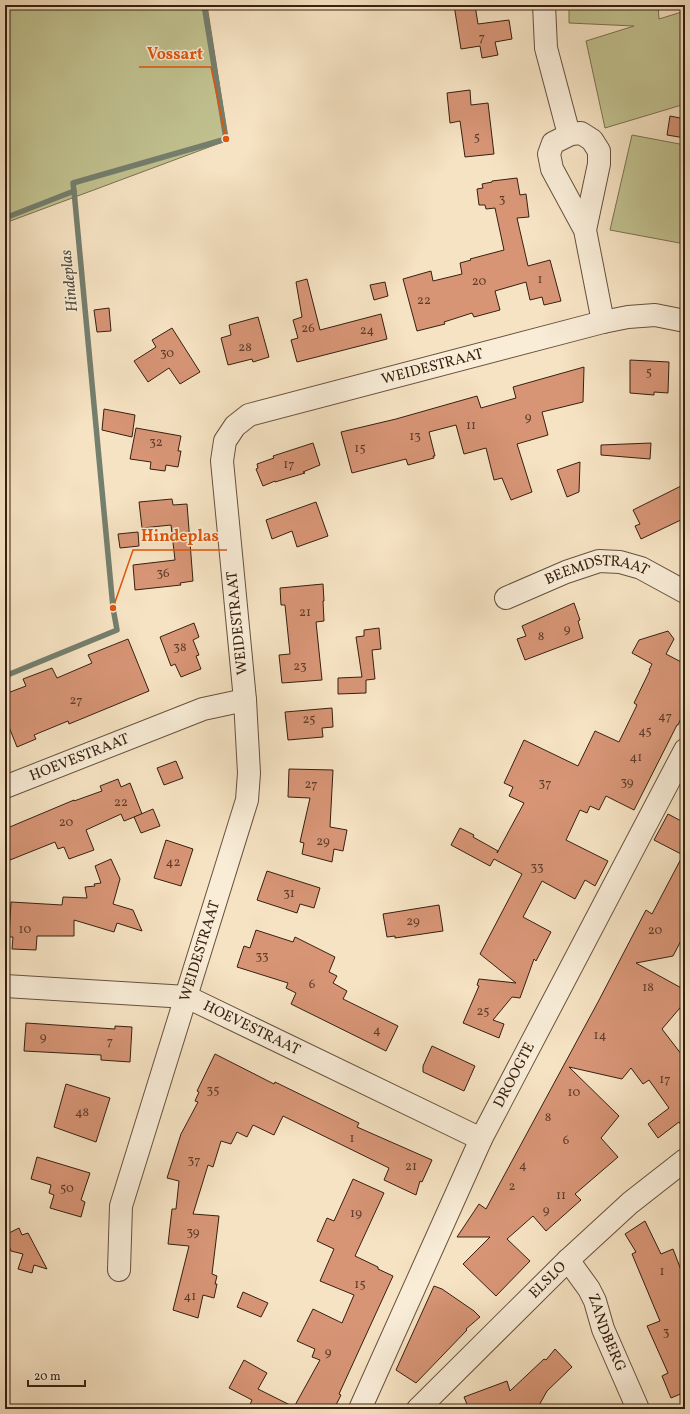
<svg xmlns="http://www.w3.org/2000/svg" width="690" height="1414" font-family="Vollkorn,serif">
<rect width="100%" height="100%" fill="#f6e3c3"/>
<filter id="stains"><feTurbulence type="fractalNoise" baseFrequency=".005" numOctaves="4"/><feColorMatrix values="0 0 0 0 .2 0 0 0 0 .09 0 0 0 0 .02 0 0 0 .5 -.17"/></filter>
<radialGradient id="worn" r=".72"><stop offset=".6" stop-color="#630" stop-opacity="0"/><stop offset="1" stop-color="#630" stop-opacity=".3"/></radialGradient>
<g fill="#c1c290" stroke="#7c7150">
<path d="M5 5H207L228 140 5 223Z"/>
<path d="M569 5H658L659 19 685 11V104L605 128 586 41 634 26 569 23Z"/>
<path d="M632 135 685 145V244L610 230Z"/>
</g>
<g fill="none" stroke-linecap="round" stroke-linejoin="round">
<g stroke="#757f6e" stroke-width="5.5">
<path d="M5 218 74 191 73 183 226 139 204 5"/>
<path d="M5 676 117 630 113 608 74 191"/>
</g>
</g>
<g fill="#d79576" stroke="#372010">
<path d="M454 5H475L478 24 509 20 512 39 495 42 498 55 482 58 480 46 461 49Z"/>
<path d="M470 90 471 105 488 103 494 154 465 157 460 121 450 123 447 93Z"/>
<path d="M670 116 685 119V138L667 135Z"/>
<path d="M517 178 520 195 526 194 529 217 517 218 528 266 550 260 561 301 544 305 542 297 530 300 526 282 495 291 500 310 474 317 472 313 444 322 445 324 417 331 403 279 431 271 433 281 462 274 460 263 471 260 470 259 504 250 495 208 486 209 485 205H479L477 189 483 188 482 184 492 182V181Z"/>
<path d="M307 279 320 330 381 314 387 339 297 362 291 340 298 338 293 320 302 317 296 282Z"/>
<path d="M385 282 388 296 374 300 370 285Z"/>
<path d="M109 308 111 331 97 332 94 310Z"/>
<path d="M258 317 269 357 253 362 252 359 228 365 221 338 231 335 229 325Z"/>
<path d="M172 328 200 372 180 384 169 368 148 382 134 361 156 347 152 340Z"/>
<path d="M630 360 669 362 668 393 654 392V395L630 393Z"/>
<path d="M584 367 583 402 542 412 548 435 517 444 532 492 511 500 502 478 494 480 486 448 464 454 456 425 429 432 435 456H433L434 458 408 465 406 459 352 473 341 432 396 419 477 396 481 408 516 398 513 387Z"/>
<path d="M104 409 135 415 132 437 102 430Z"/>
<path d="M136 428 181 436 178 451H181L178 467 166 465 165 471 150 469 151 462 130 459Z"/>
<path d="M313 443 320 465 303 472 305 473 275 482V481L263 486 256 469 258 468 257 464 274 458 273 456Z"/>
<path d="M651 443 650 459 601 455V445Z"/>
<path d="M580 462 579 492 567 497 557 470Z"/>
<path d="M685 484V518L641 539 635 526 640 524 633 510Z"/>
<path d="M172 499 173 505 187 504 193 581 180 583 181 585 135 590 133 565 175 560 171 525 142 528 139 502Z"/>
<path d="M316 502 328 536 297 547 292 531 272 539 266 520Z"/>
<path d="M138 532 139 546 120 548 118 534Z"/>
<path d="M323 584 324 601H323L324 621 316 622 322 680 282 683 279 655 290 654 285 605H281L280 588Z"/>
<path d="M574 603 580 620 578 621 583 638 525 660 517 639 526 636 522 626Z"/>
<path d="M194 623 199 637 193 640 199 655 196 656 201 669 181 677 175 664 171 666 160 637Z"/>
<path d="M379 628 381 649 372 650 375 679 366 680V693L338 694V678L362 677 356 637 364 636V630Z"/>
<path d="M668 631 674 639 666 654 685 664V710L678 725H677L634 810 606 796 599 810 590 806 587 813 580 810 566 840 608 861 595 886 585 880 575 899 542 881 523 917 551 932 536 961 534 959 520 998 512 997 493 1020 504 1024 499 1038 463 1023 479 986 477 985 479 979 516 983 480 954 522 874 494 859 490 866 451 845 460 828 474 835 473 837 498 851 497 853 524 803 509 796 513 787 504 783 524 740 578 766 595 731 619 742 637 705 634 703 650 670H649L652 664 632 653 639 640Z"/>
<path d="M128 639 149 691 69 724 68 721 34 735 36 739 17 747 5 717V694L26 686 23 679 52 668 57 678 92 663 88 655Z"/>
<path d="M332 708 333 727 322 728 323 737 288 740 285 712Z"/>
<path d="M176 761 183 778 164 785 157 768Z"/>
<path d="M289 769 333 770 330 827 347 830 343 851 334 849 332 862 302 854 304 843 300 842 310 798 288 797Z"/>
<path d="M118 779 121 787 130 783 142 814 124 821 121 814 86 830 94 850 69 859 64 847 58 849 55 842 5 862V829L74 800V801L102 791 100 786Z"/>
<path d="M153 809 160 826 141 833 134 817Z"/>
<path d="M668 814 685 823V933L673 956 636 963 685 990V1002L662 1029 685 1059V1131L679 1122 658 1138 648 1124 669 1108 649 1080 643 1084 631 1068 622 1079 569 1067 619 1116 601 1138 618 1157 575 1194 581 1200 546 1231 533 1216 507 1239 530 1261 496 1296 463 1264 490 1237H457L479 1204 486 1209 598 1002 646 910 652 914 683 855 654 840Z"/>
<path d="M166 840 193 849 181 886 154 878Z"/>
<path d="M111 859 120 879 113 904 133 910 142 931 117 923 114 932 74 920V936H37L36 950 12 949 13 937H9L11 902 62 905 63 897 87 898 85 887 95 886 94 884 101 883 95 866Z"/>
<path d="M267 871 320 888 314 908 300 904 297 913 257 900Z"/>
<path d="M439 905 443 931 395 938V936L387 937 383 914Z"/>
<path d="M256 930 293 942 295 937 335 957 329 972 337 976 333 983 347 991 343 999 398 1026 386 1051 291 1004 296 993 286 988 288 983 237 967 244 946 250 948Z"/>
<path d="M26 1023 115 1029V1026L132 1027 130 1062 101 1060V1055L24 1051Z"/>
<path d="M432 1046 475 1066 464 1091 423 1072V1066Z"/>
<path d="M215 1054 274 1084 275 1082 359 1123 357 1127 432 1160 422 1182 420 1181 416 1195 384 1180 389 1168 283 1116 274 1135 253 1125 247 1137 237 1132 231 1144 221 1141 213 1167 208 1165 193 1214 219 1216 212 1274 217 1276 215 1284H217L214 1298 203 1295 198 1318 173 1310 189 1246 168 1244 172 1209H176L179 1181 167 1178 181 1134 198 1102 195 1101 199 1092 197 1091Z"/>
<path d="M66 1084 110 1098 96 1142 54 1127Z"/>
<path d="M37 1157 90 1173 81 1200 85 1202 81 1217 50 1208 54 1195 49 1193 51 1185 31 1179Z"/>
<path d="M353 1179 384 1193 355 1256 378 1267V1269L393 1276 339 1394 341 1395 334 1409H248L252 1400 229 1388 244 1360 267 1373 258 1389 294 1407 320 1360 312 1357 315 1349 297 1341 313 1309 342 1323 354 1295 320 1281 334 1249 317 1241 327 1218 334 1221Z"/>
<path d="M645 1221 661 1254 673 1249 681 1270 685 1268V1392L671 1398 662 1376 668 1373 647 1326 660 1321 632 1254 636 1252 625 1234Z"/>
<path d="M19 1228 22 1235 28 1233 47 1269 34 1265 32 1273 18 1269 23 1254 11 1251 7 1242 9 1233Z"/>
<path d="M434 1286 442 1289 474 1311 480 1317 466 1329 467 1330 416 1383 396 1370Z"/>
<path d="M243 1292 268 1303 261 1317 237 1307Z"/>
<path d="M555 1349 572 1367 547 1391 537 1409H469L464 1397 507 1381 510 1391 544 1359 546 1360Z"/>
</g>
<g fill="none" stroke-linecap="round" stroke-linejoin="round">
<defs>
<g id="minor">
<path d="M544 5 546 48 567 127 571 134"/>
<path d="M585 230 552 169 549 154 553 143 571 134 581 133 592 140 599 151V164L585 230 603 322"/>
<path id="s1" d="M506 598 566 572 599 561 620 562 641 568 685 592"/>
<path id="s2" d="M5 787 203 709 245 700"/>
<path id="s3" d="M5 986 187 997 481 1139"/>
<path id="s4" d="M568 1260 589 1289 595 1301 603 1329 638 1409"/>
<path id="s5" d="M119 1270 121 1206 247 800 249 773 245 700 222 461 225 441 235 426 249 415 603 322 628 317 655 315 685 321"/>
<path id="s6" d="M360 1409 481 1139 685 750"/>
<path id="s7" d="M418 1409 568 1260 630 1203 685 1160"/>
</g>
</defs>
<use href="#minor" stroke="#67513d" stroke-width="24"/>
<use href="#minor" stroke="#f9edd8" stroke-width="22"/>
</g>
<g text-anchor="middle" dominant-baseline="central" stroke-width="3" stroke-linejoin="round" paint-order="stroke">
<g font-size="13" fill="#5f3d2a">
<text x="482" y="38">7</text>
<text x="477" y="138">5</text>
<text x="502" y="200">3</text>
<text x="540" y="280">1</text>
<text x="479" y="282">20</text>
<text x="424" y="301">22</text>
<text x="308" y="329">26</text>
<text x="367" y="331">24</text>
<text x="245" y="348">28</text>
<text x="167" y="354">30</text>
<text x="649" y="373">5</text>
<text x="528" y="418">9</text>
<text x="471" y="426">11</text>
<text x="415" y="437">13</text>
<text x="156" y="443">32</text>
<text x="360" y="449">15</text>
<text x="289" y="465">17</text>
<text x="163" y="574">36</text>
<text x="305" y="613">21</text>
<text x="567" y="630">9</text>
<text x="541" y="637">8</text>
<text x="180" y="648">38</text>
<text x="300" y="667">23</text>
<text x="76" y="701">27</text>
<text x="665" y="717">47</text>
<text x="309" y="720">25</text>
<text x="645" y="732">45</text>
<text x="636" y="758">41</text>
<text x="627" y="783">39</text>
<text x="545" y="784">37</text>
<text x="311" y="785">27</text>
<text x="121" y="803">22</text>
<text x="66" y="823">20</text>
<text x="323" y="842">29</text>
<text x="173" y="863">42</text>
<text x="537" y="868">33</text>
<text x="289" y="894">31</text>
<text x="413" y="922">29</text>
<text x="25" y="930">10</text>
<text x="655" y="931">20</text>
<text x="262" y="957">33</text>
<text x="312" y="985">6</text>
<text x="648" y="988">18</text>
<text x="483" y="1012">25</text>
<text x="377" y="1031">4</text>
<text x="600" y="1036">14</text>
<text x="43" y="1038">9</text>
<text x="110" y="1042">7</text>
<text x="665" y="1080">17</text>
<text x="213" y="1091">35</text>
<text x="574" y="1093">10</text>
<text x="82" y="1113">48</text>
<text x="548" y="1118">8</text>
<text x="352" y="1139">1</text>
<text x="566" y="1141">6</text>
<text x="194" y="1161">37</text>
<text x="523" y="1166">4</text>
<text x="411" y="1167">21</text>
<text x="512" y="1187">2</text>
<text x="67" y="1189">50</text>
<text x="561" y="1196">11</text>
<text x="546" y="1211">9</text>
<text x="356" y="1214">19</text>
<text x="193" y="1233">39</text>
<text x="662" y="1272">1</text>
<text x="360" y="1285">15</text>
<text x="190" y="1297">41</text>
<text x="666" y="1333">3</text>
<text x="328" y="1353">9</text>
</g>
<g font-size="15" fill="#372010" stroke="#f9edd8">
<text stroke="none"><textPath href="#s5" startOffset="1075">WEIDESTRAAT</textPath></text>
<text stroke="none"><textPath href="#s1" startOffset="97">BEEMDSTRAAT</textPath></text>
<text transform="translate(238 623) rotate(-96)">WEIDESTRAAT</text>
<text stroke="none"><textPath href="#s2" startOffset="80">HOEVESTRAAT</textPath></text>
<text stroke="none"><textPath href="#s5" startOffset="331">WEIDESTRAAT</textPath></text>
<text stroke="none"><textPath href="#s3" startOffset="254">HOEVESTRAAT</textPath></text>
<text stroke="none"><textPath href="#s6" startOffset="368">DROOGTE</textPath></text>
<text stroke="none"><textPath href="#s7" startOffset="183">ELSLO</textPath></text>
<text stroke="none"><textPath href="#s4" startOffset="83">ZANDBERG</textPath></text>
</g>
<g font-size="16" font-style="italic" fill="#56503f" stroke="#f9edd8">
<text transform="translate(70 281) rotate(-96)">Hindeplas</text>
</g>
</g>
<path fill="none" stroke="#df560c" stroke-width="1.5" d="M226 139L211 67H139M113 608L133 550H227"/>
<g fill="#df560c" stroke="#f9edd8" stroke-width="1.5">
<circle cx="226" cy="139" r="4"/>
<circle cx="113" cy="608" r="4"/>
</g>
<g font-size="16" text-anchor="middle" font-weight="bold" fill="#df560c" stroke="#f9edd8" stroke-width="3" stroke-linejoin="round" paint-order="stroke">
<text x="175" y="59">Vossart</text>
<text x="180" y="541">Hindeplas</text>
</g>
<rect width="690" height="1414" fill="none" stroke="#f6e3c3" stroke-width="20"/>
<rect x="6" y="6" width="678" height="1402" fill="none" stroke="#372010" stroke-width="2"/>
<rect x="10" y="10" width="670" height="1394" fill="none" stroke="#372010"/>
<path d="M28 1380v6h57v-6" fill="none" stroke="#372010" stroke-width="2"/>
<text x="34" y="1380" font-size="12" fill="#372010" stroke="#f9edd8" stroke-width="3" paint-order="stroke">20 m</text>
<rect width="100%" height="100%" filter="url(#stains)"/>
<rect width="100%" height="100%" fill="url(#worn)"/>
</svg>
